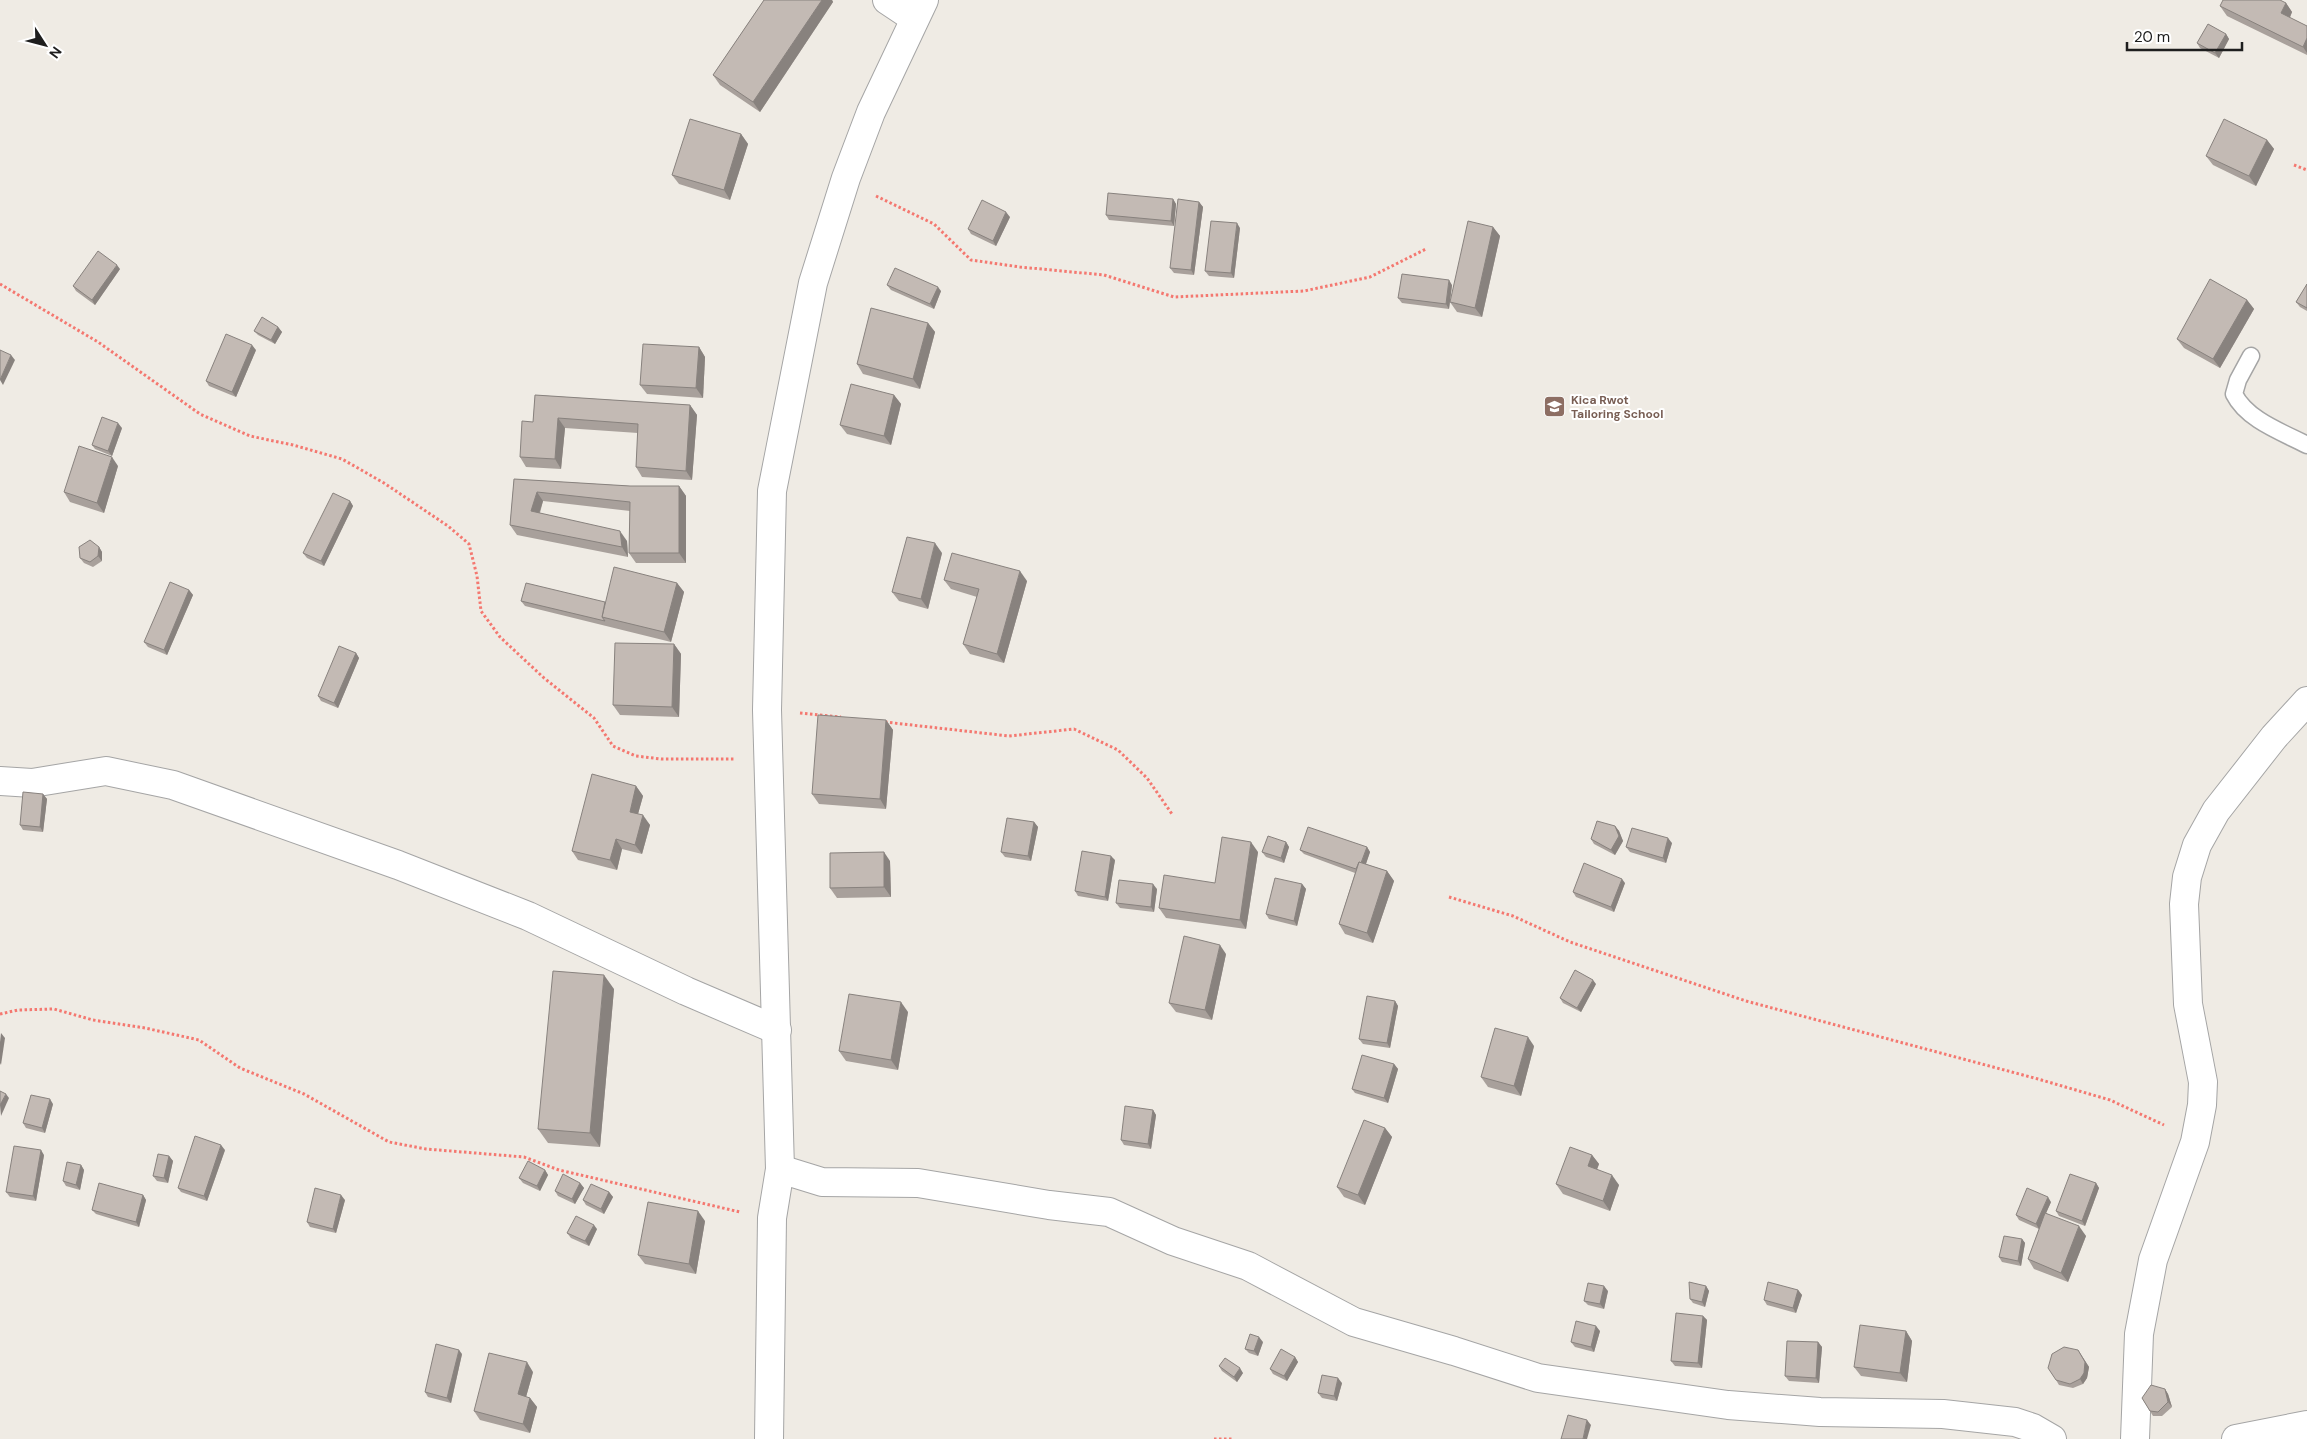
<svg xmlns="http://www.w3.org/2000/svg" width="2307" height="1439" font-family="'DM Sans',sans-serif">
<rect width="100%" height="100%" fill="#efebe4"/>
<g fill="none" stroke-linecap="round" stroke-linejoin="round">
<defs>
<path id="lane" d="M2251 356 2238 380 2234 394C2247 420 2282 432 2307 445"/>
<g id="street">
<path d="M887 0 914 18"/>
<path d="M0 781 32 783 106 771 173 785 398 865 528 916 686 991 777 1030"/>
<path d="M780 1169 822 1182 918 1183 1049 1205 1109 1212 1173 1241 1248 1266 1354 1322 1454 1351 1538 1378 1728 1405 1820 1412 1943 1414 2015 1422 2033 1428 2052 1439"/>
<path d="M769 1439 772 1218 780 1169 767 710 772 491 813 283 846 178 871 112 924 0"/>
<path d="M2135 1439 2139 1334 2153 1260 2195 1142 2202 1105 2203 1082 2188 1004 2184 904 2187 877 2197 845 2216 811 2274 737 2307 701"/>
<path d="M2236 1439 2307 1425"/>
</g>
</defs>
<use href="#lane" stroke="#a5a5a5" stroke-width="19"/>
<use href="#street" stroke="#a5a5a5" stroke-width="30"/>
<g stroke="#f47870" stroke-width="3" stroke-dasharray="2.5 2.5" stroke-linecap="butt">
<path d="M2294 165 2307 170"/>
<path d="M876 196 934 224 971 260 1020 267 1104 275 1174 297 1304 291 1370 277 1426 249"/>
<path d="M0 284 98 342 200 414 250 436 293 445 342 459 384 483 448 526 469 544 477 576 481 611 500 637 544 678 594 718 613 746 636 756 661 759H735"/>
<path d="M800 713 841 717"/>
<path d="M885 722 1009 736 1074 729 1118 750 1147 778 1172 814"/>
<path d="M1449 897 1513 916 1570 942 1746 1001 2038 1079 2110 1100 2164 1125"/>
<path d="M0 1014 18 1010 54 1009 93 1020 145 1028 199 1040 240 1068 304 1094 389 1142 426 1149 524 1157 559 1170 740 1212"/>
<path d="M1214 1439H1233"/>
</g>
<use href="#lane" stroke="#fff" stroke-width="16"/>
<use href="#street" stroke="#fff" stroke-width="28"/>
</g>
<g fill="#a8a09b">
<path d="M764 0H832L833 2 760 112 720 85 713 75Z"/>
<path d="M2286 3 2292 12 2290 18 2307 26V55L2227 16 2220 6Z"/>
<path d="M2226 34 2229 39 2219 58 2200 48 2197 43Z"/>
<path d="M741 134 748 144 730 200 679 184 672 175Z"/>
<path d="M2267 140 2274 149 2256 186 2213 165 2206 156Z"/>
<path d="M1173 199 1176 204 1174 226 1109 220 1106 215Z"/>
<path d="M1199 202 1203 207 1194 275 1174 273 1170 268Z"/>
<path d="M1010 217 996 246 971 234 968 229Z"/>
<path d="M1493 227 1500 236 1482 317 1457 312 1450 302Z"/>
<path d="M1240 228 1234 278 1209 276 1205 271Z"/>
<path d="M120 269 95 305 76 291 73 286Z"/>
<path d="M2307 284V311L2300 307 2296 302Z"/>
<path d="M887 285 941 291 934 309 891 290Z"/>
<path d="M1452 285 1449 309 1402 303 1398 298Z"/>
<path d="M2247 300 2254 309 2220 368 2184 348 2177 339Z"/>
<path d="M928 323 935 332 920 389 863 374 857 364Z"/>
<path d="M278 327 282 332 275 344 258 335 254 331Z"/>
<path d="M699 347 705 357 703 398 647 394 640 385Z"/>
<path d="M256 350 236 397 209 386 206 381Z"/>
<path d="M535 395 690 405 697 415 692 480 642 477 636 467 638 433 565 428 561 469 526 467 520 457 533 422Z"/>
<path d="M894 395 901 404 891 445 847 434 840 425Z"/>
<path d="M122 428 112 456 95 449 92 445Z"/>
<path d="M118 466 104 513 70 502 64 492Z"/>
<path d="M514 479 630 486H679L686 496V563H636L629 553 630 511 543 501 540 513 627 541 628 557 517 535 510 525Z"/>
<path d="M350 501 353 506 324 566 307 558 303 553Z"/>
<path d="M99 547 102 552V561L93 567 84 563 80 558Z"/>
<path d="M942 553 928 609 899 601 892 592Z"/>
<path d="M944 580 1027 581 1004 663 970 654 963 644 977 597 951 589Z"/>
<path d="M677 583 684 592 671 642 525 606 521 601 605 602Z"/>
<path d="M189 590 193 595 167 655 148 647 144 642Z"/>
<path d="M674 644 681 654 679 717 620 715 613 705Z"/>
<path d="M356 653 359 658 338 708 321 701 318 696Z"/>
<path d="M886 720 893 730 886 809 819 804 812 794Z"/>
<path d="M636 786 643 796 638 814 650 825 642 854 622 849 617 870 578 860 572 851Z"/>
<path d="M43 794 47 799 43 832 23 830 20 825Z"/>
<path d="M1034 822 1038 827 1031 861 1005 857 1001 852Z"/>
<path d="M1615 826 1619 831 1623 841 1615 855 1594 844 1591 839Z"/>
<path d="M1286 842 1289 847 1284 863 1266 857 1262 852Z"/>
<path d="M1672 843 1666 863 1630 852 1626 847Z"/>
<path d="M1367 847 1370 852 1366 864 1387 871 1394 881 1373 943 1345 934 1339 924 1355 873 1304 854 1300 850Z"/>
<path d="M1258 852 1246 929 1166 918 1159 908 1215 883Z"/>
<path d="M1115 860 1108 901 1078 896 1075 891Z"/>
<path d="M890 861 891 897 837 898 830 888Z"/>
<path d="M1625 883 1614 912 1576 897 1573 892Z"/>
<path d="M1302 884 1306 889 1297 926 1269 919 1266 914Z"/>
<path d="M1157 889 1154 912 1120 908 1116 903Z"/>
<path d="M1226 954 1212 1020 1176 1012 1169 1003Z"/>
<path d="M1596 984 1581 1012 1563 1003 1560 998Z"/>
<path d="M614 989 600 1147 548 1143 538 1129Z"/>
<path d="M1395 1001 1398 1006 1390 1048 1363 1044 1359 1039Z"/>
<path d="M908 1012 898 1070 846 1061 839 1051Z"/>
<path d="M1534 1046 1521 1096 1488 1087 1481 1077Z"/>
<path d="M1394 1064 1398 1069 1388 1103 1355 1093 1352 1089Z"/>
<path d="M53 1104 45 1133 26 1128 23 1123Z"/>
<path d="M1153 1110 1156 1115 1151 1149 1124 1145 1121 1140Z"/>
<path d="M1385 1128 1392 1137 1365 1205 1344 1197 1337 1187Z"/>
<path d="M225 1150 207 1201 181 1192 178 1188Z"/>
<path d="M44 1155 36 1201 10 1197 6 1192Z"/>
<path d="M1592 1155 1599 1164 1597 1170 1619 1185 1610 1211 1563 1194 1556 1184Z"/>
<path d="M169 1156 173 1161 168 1183 157 1181 153 1176Z"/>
<path d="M81 1165 84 1170 80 1190 66 1186 63 1181Z"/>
<path d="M545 1170 548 1175 540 1191 523 1183 519 1178Z"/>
<path d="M580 1183 584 1188 575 1204 558 1196 555 1191Z"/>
<path d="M2096 1183 2099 1188 2085 1226 2059 1216 2056 1211Z"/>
<path d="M609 1192 613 1197 604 1214 586 1205 583 1200Z"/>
<path d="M143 1195 146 1200 139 1227 96 1214 92 1210Z"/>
<path d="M345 1200 336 1233 310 1227 307 1222Z"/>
<path d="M2051 1202 2046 1213 2086 1236 2068 1282 2034 1269 2028 1259 2039 1229 2019 1220 2016 1215Z"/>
<path d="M705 1221 696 1274 645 1264 638 1255Z"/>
<path d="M597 1229 589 1246 571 1238 567 1233Z"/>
<path d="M2022 1239 2025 1243 2021 1266 2002 1262 1999 1257Z"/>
<path d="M1706 1286 1709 1291 1705 1307 1693 1303 1690 1299Z"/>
<path d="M1798 1290 1802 1295 1796 1313 1767 1305 1764 1300Z"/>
<path d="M1608 1291 1604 1309 1588 1305 1584 1301Z"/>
<path d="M1703 1316 1707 1320 1702 1368 1675 1366 1671 1361Z"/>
<path d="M1600 1331 1594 1352 1575 1347 1571 1342Z"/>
<path d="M1906 1331 1912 1341 1907 1382 1861 1376 1854 1367Z"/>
<path d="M1263 1342 1258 1356 1249 1353 1245 1349Z"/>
<path d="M1818 1342 1822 1347 1819 1383 1789 1381 1785 1376Z"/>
<path d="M2078 1350 2089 1367 2087 1378 2083 1384 2073 1388 2059 1385 2056 1380Z"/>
<path d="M462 1354 451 1403 428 1397 425 1392Z"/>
<path d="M1295 1357 1298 1362 1287 1381 1273 1374 1270 1369Z"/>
<path d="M1219 1366 1243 1373 1237 1382 1222 1371Z"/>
<path d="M533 1372 526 1397 530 1398 537 1407 530 1433 480 1420 474 1411Z"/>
<path d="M1342 1383 1337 1401 1322 1398 1318 1393Z"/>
<path d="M2165 1389 2168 1394 2172 1407 2162 1416H2153L2142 1398Z"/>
</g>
<g fill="#88827e">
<path d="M822 0H832L833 2 760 112 753 102Z"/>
<path d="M2286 3 2292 12 2287 23 2281 13Z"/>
<path d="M2226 34 2229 39 2219 58 2215 53Z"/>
<path d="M2307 38V53L2303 47Z"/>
<path d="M741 134 748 144 730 200 724 190Z"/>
<path d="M2267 140 2274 149 2256 186 2249 176Z"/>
<path d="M1173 199 1176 204 1174 226 1171 221Z"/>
<path d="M1199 202 1203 207 1194 275 1191 270Z"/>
<path d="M1006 212 1010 217 996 246 993 241Z"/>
<path d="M1237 223 1240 228 1234 278 1231 273Z"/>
<path d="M1493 227 1500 236 1482 317 1475 308Z"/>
<path d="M117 265 120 269 95 305 92 300Z"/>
<path d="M1449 280 1452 285 1449 309 1446 304Z"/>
<path d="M938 287 941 291 934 309 930 304Z"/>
<path d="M2247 300 2254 309 2220 368 2213 359Z"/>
<path d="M928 323 935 332 920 389 913 379Z"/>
<path d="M278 327 282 332 275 344 271 340Z"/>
<path d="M252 345 256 350 236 397 232 392Z"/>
<path d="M699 347 705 357 703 398 696 388Z"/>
<path d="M11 355 15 360 3 385 0 380Z"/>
<path d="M894 395 901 404 891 445 884 436Z"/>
<path d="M690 405 697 415 692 480 686 471Z"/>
<path d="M558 418 565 428 561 469 555 459Z"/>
<path d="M118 423 122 428 112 456 108 451Z"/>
<path d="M112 457 118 466 104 513 97 503Z"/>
<path d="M679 486 686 496V563L679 553Z"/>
<path d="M537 492 543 501 537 520 531 511Z"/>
<path d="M350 501 353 506 324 566 321 561Z"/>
<path d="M620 531 627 541 628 557 622 547Z"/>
<path d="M935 543 942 553 928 609 921 599Z"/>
<path d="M99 547 102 552V561L98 556Z"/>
<path d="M1020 571 1027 581 1004 663 997 654Z"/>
<path d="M677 583 684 592 671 642 664 632Z"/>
<path d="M189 590 193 595 167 655 164 650Z"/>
<path d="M674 644 681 654 679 717 672 707Z"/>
<path d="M356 653 359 658 338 708 334 703Z"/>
<path d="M886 720 893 730 886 809 880 799Z"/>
<path d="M636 786 643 796 636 821 630 812Z"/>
<path d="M43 794 47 799 43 832 40 827Z"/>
<path d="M643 815 650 825 642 854 635 845Z"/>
<path d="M1034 822 1038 827 1031 861 1028 856Z"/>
<path d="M1615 826 1619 831 1623 841 1615 855 1611 850Z"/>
<path d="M1668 838 1672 843 1666 863 1663 858Z"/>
<path d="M616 839 622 849 617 870 610 860Z"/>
<path d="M1251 842 1258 852 1246 929 1240 920Z"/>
<path d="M1286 842 1289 847 1284 863 1281 858Z"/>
<path d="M1367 847 1370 852 1362 875 1359 870Z"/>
<path d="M884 852 890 861 891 897 884 887Z"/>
<path d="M1111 856 1115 860 1108 901 1105 897Z"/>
<path d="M1387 871 1394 881 1373 943 1367 933Z"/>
<path d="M1622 879 1625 883 1614 912 1611 907Z"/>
<path d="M1153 884 1157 889 1154 912 1151 907Z"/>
<path d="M1302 884 1306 889 1297 926 1294 921Z"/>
<path d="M1220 945 1226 954 1212 1020 1205 1010Z"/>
<path d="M604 975 614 989 600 1147 590 1133Z"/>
<path d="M1593 980 1596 984 1581 1012 1577 1008Z"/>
<path d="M1395 1001 1398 1006 1390 1048 1387 1043Z"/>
<path d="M901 1002 908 1012 898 1070 891 1060Z"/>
<path d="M1 1033 5 1038 1 1065 0 1063V1042Z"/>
<path d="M1528 1037 1534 1046 1521 1096 1514 1086Z"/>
<path d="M1394 1064 1398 1069 1388 1103 1384 1098Z"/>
<path d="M6 1094 9 1098 1 1116 0 1105Z"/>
<path d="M50 1099 53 1104 45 1133 42 1128Z"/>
<path d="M1153 1110 1156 1115 1151 1149 1148 1144Z"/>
<path d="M1385 1128 1392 1137 1365 1205 1358 1195Z"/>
<path d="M221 1145 225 1150 207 1201 204 1196Z"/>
<path d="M41 1150 44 1155 36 1201 33 1196Z"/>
<path d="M1592 1155 1599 1164 1594 1176 1588 1166Z"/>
<path d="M169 1156 173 1161 168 1183 164 1178Z"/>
<path d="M81 1165 84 1170 80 1190 76 1185Z"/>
<path d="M545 1170 548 1175 540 1191 537 1186Z"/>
<path d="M1612 1175 1619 1185 1610 1211 1603 1201Z"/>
<path d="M580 1183 584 1188 575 1204 572 1199Z"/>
<path d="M2096 1183 2099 1188 2085 1226 2082 1221Z"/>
<path d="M609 1192 613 1197 604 1214 601 1209Z"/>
<path d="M143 1195 146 1200 139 1227 136 1222Z"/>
<path d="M341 1195 345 1200 336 1233 333 1229Z"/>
<path d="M2048 1197 2051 1202 2039 1229 2036 1224Z"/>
<path d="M698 1211 705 1221 696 1274 689 1264Z"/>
<path d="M594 1225 597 1229 589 1246 585 1241Z"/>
<path d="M2079 1226 2086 1236 2068 1282 2061 1273Z"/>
<path d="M2022 1239 2025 1243 2021 1266 2018 1261Z"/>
<path d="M1604 1286 1608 1291 1604 1309 1600 1304Z"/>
<path d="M1706 1286 1709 1291 1705 1307 1702 1302Z"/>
<path d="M1798 1290 1802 1295 1796 1313 1793 1308Z"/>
<path d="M1703 1316 1707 1320 1702 1368 1698 1363Z"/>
<path d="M1596 1326 1600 1331 1594 1352 1591 1347Z"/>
<path d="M1906 1331 1912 1341 1907 1382 1900 1373Z"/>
<path d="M1259 1337 1263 1342 1258 1356 1254 1351Z"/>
<path d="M1818 1342 1822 1347 1819 1383 1816 1378Z"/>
<path d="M459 1350 462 1354 451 1403 447 1398Z"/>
<path d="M2078 1350 2089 1367 2087 1378 2083 1384 2080 1379Z"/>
<path d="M1295 1357 1298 1362 1287 1381 1284 1376Z"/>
<path d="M527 1362 533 1372 524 1404 518 1394Z"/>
<path d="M1240 1368 1243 1373 1237 1382 1234 1377Z"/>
<path d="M1338 1378 1342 1383 1337 1401 1334 1396Z"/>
<path d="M2165 1389 2168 1394 2172 1407 2168 1402Z"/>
<path d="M530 1398 537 1407 530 1433 523 1424Z"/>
<path d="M1587 1420 1591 1425 1587 1439H1583Z"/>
</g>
<g fill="#c3bab4" stroke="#88827e">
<path d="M764 0H822L753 102 713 75Z"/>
<path d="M2223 0H2280L2286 3 2281 13 2307 26V38L2303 47 2220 6Z"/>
<path d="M2208 24 2226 34 2215 53 2197 43Z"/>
<path d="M690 119 741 134 724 190 672 175Z"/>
<path d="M2224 119 2267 140 2249 176 2206 156Z"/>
<path d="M1108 193 1173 199 1171 221 1106 215Z"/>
<path d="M1178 199 1199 202 1191 270 1170 268Z"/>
<path d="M982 200 1006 212 993 241 968 229Z"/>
<path d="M1211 221 1237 223 1231 273 1205 271Z"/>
<path d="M1468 221 1493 227 1475 308 1450 302Z"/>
<path d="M98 251 117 265 92 300 73 286Z"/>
<path d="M895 268 938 287 930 304 887 285Z"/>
<path d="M1402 274 1449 280 1446 304 1398 298Z"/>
<path d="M2210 279 2247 300 2213 359 2177 339Z"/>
<path d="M2307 284V308L2296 302Z"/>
<path d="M871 308 928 323 913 379 857 364Z"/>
<path d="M262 317 278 327 271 340 254 331Z"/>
<path d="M226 334 252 345 232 392 206 381Z"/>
<path d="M643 344 699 347 696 388 640 385Z"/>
<path d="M0 350 11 355 0 380Z"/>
<path d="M851 384 894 395 884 436 840 425Z"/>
<path d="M535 395 690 405 686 471 636 467 638 424 558 418 555 459 520 457 522 421 533 422Z"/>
<path d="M102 417 118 423 108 451 92 445Z"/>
<path d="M79 446 112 457 97 503 64 492Z"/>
<path d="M514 479 630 486H679V553H629L630 502 537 492 531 511 620 531 622 547 510 525Z"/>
<path d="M333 493 350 501 321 561 303 553Z"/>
<path d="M907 537 935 543 921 599 892 592Z"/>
<path d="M90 540 99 547 98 556 90 562 80 558 79 547Z"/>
<path d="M952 553 1020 571 997 654 963 644 979 589 944 580Z"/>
<path d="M614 567 677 583 664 632 602 617Z"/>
<path d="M170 582 189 590 164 650 144 642Z"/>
<path d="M526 583 605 602 602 617 605 621 521 601Z"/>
<path d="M615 643 674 644 672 707 613 705Z"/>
<path d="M339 646 356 653 334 703 318 696Z"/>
<path d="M818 715 886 720 880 799 812 794Z"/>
<path d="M592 774 636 786 630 812 643 815 635 845 616 839 610 860 572 851Z"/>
<path d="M23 792 43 794 40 827 20 825Z"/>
<path d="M1007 818 1034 822 1028 856 1001 852Z"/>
<path d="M1597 821 1615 826 1619 836 1611 850 1591 839Z"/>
<path d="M1308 827 1367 847 1361 863 1359 862 1356 869 1300 850Z"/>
<path d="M1632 828 1668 838 1663 858 1626 847Z"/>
<path d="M1268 836 1286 842 1281 858 1262 852Z"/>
<path d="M1222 837 1251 842 1240 920 1159 908 1164 875 1215 883Z"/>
<path d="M1082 851 1111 856 1105 897 1075 891Z"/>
<path d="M884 852V887L830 888V853Z"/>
<path d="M1359 862 1387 871 1367 933 1339 924Z"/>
<path d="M1584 863 1622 879 1611 907 1573 892Z"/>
<path d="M1275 878 1302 884 1294 921 1266 914Z"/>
<path d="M1119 880 1153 884 1151 907 1116 903Z"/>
<path d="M1184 936 1220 945 1205 1010 1169 1003Z"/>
<path d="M1575 970 1593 980 1577 1008 1560 998Z"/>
<path d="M553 971 604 975 590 1133 538 1129Z"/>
<path d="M849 994 901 1002 891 1060 839 1051Z"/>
<path d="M1367 996 1395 1001 1387 1043 1359 1039Z"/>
<path d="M1495 1028 1528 1037 1514 1086 1481 1077Z"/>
<path d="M1362 1055 1394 1064 1384 1098 1352 1089Z"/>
<path d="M0 1091 6 1094 0 1105Z"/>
<path d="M31 1095 50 1099 42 1128 23 1123Z"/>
<path d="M1125 1106 1153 1110 1148 1144 1121 1140Z"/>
<path d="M1364 1120 1385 1128 1358 1195 1337 1187Z"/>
<path d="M195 1136 221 1145 204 1196 178 1188Z"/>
<path d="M14 1146 41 1150 33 1196 6 1192Z"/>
<path d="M1570 1147 1592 1155 1588 1166 1612 1175 1603 1201 1556 1184Z"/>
<path d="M158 1154 169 1156 164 1178 153 1176Z"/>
<path d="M528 1161 545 1170 537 1186 519 1178Z"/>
<path d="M67 1162 81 1165 76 1185 63 1181Z"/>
<path d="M563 1174 580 1183 572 1199 555 1191Z"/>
<path d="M2070 1174 2096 1183 2082 1221 2056 1211Z"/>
<path d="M99 1183 143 1195 136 1222 92 1210Z"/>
<path d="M591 1184 609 1192 601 1209 583 1200Z"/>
<path d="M315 1188 341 1195 333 1229 307 1222Z"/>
<path d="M2027 1188 2048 1197 2036 1224 2016 1215Z"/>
<path d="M648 1202 698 1211 689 1264 638 1255Z"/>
<path d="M2045 1213 2079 1226 2061 1273 2028 1259Z"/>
<path d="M576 1216 594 1225 585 1241 567 1233Z"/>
<path d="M2004 1236 2022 1239 2018 1261 1999 1257Z"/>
<path d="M1689 1282 1706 1286 1702 1302 1690 1299Z"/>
<path d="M1768 1282 1798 1290 1793 1308 1764 1300Z"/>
<path d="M1588 1283 1604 1286 1600 1304 1584 1301Z"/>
<path d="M1676 1313 1703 1316 1698 1363 1671 1361Z"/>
<path d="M1576 1321 1596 1326 1591 1347 1571 1342Z"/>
<path d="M1860 1325 1906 1331 1900 1373 1854 1367Z"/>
<path d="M1250 1334 1259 1337 1254 1351 1245 1349Z"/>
<path d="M1787 1341 1818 1342 1816 1378 1785 1376Z"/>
<path d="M436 1344 459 1350 447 1398 425 1392Z"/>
<path d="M2064 1347 2078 1350 2085 1362 2084 1373 2080 1379 2070 1384 2056 1380 2048 1368 2052 1354Z"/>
<path d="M1281 1349 1295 1357 1284 1376 1270 1369Z"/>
<path d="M489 1353 527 1362 518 1394 530 1398 523 1424 474 1411Z"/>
<path d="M1225 1358 1240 1368 1234 1377 1219 1366Z"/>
<path d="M1322 1375 1338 1378 1334 1396 1318 1393Z"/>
<path d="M2151 1385 2165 1389 2168 1402 2158 1412 2150 1411 2142 1398Z"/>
<path d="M1568 1415 1587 1420 1583 1439H1561Z"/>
</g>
<defs>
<symbol id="university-square" viewBox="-11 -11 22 22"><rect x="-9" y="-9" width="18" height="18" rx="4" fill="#8d6e63" stroke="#fff"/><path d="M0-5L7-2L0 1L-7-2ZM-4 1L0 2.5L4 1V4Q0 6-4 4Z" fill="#fff"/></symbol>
</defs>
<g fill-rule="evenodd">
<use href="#university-square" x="1542" y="394" width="25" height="25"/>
</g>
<g text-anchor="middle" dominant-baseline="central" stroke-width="4" stroke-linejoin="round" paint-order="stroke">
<g font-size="12" font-weight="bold" fill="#785e54" stroke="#fff" text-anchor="start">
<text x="1571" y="400">Kica Rwot<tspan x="1571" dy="14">Tailoring School</tspan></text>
</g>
</g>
<g transform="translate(45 45) rotate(126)" stroke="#ffffff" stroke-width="4" paint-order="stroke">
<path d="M0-4L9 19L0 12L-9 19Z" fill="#1e1e1e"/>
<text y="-8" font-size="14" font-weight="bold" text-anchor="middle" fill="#1e1e1e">N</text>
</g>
<path d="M2127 42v8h115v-8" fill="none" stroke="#1e1e1e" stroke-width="2.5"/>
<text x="2134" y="42" font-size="15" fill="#1e1e1e" stroke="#ffffff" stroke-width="4" paint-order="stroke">20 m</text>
</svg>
